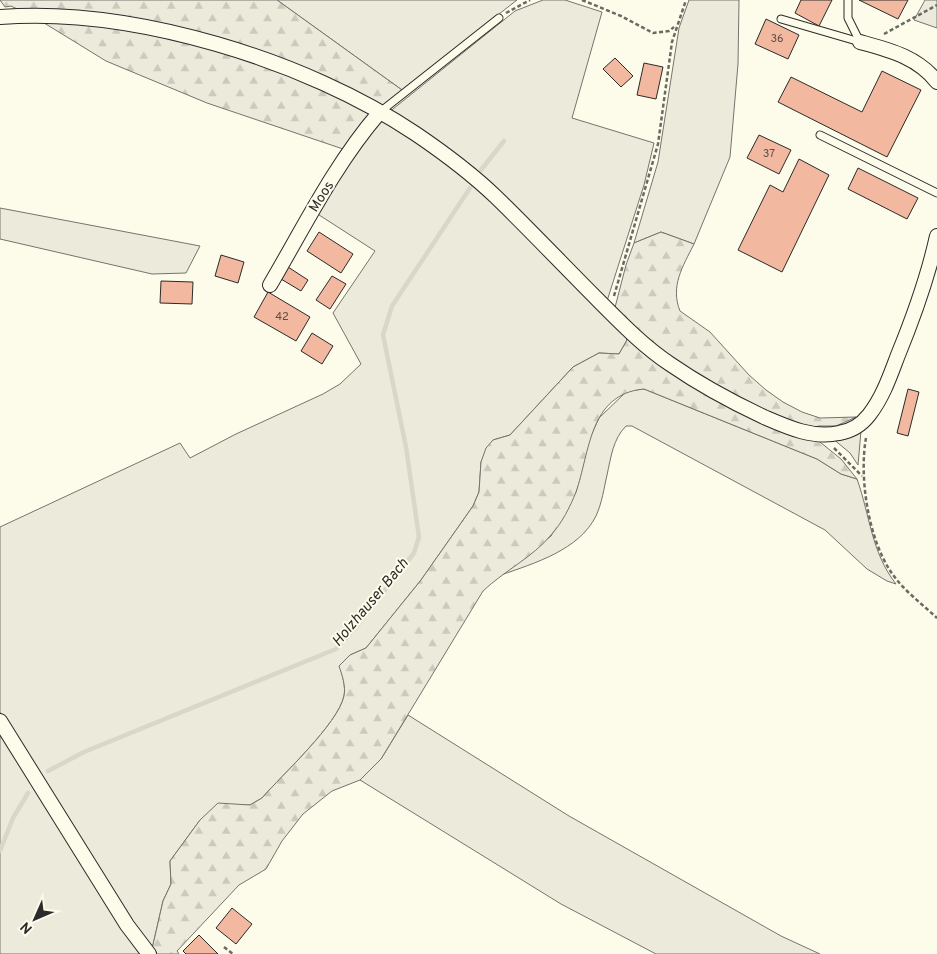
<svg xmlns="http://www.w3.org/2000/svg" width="937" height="954" font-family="Overpass,sans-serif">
<defs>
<pattern id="forest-firs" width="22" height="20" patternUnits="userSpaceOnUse" patternTransform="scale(1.25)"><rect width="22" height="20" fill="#ecebdb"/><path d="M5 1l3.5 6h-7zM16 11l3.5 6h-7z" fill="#cbcabc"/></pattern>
</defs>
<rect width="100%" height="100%" fill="#fdfbea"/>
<g fill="#ecebdb" stroke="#74746e">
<path d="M277 0H517L402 90Z"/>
<path d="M543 0H565L602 12 572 118 654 143 644 185 607 301 626 333 627 340 619 354 599 353 573 367 510 435 493 440 481 462 479 492 473 506 421 580 366 648 350 655 340 666C342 675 346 686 344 696 338 724 282 775 262 798L250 805H239L200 820 170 861 171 884 163 901 152 949 113 895 0 712V527L180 443 190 458 236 434 323 394 340 384 361 364 333 313 375 251 316 213 359 146 380 119 436 155 388 113 515 11Z"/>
<path d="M689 0H739L738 64 730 157 694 244 661 232 634 243 658 162 679 28Z"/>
<path d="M925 0H937V28L914 20Z"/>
<path d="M0 208 200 246 186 273 152 274 0 239Z"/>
<path d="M644 389 817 459 841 474 857 479C870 515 871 552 896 584L887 581 867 569 825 530 632 426H626C613 439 611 457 607 475 604 488 602 503 596 516 579 550 535 563 501 575L551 536 576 492 588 442 599 418 627 391Z"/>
<path d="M861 431 858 465 850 453 832 438Z"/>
<path d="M408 715 569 816 781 936 820 954H656L561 904 360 780 381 759Z"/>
<path d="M0 731 144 954H0Z"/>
</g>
<g fill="url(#forest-firs)" stroke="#74746e">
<path d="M0 0H277L402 90 346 150 207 103 106 61 36 18 11 6 5 7Z"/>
<path d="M661 232 694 244C683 266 670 286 680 311L710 332 749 375 766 390 783 402 802 412 820 418 856 417 836 426H818L812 431 815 438 841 459 857 479 841 474 817 459 644 389C589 394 590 452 576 492 570 507 562 523 551 535 533 557 504 571 483 591L381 759 360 780 332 791 303 814 282 841 266 869 239 885 177 951 179 954H157L152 949 163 901 171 884 170 861 200 820 218 803 250 805 262 798C282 775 338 724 344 696 346 686 342 675 339 666L350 655 366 648 421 580 473 506 479 492 481 462 486 448 493 440 510 435 573 367 599 353 619 354 627 340 626 333 612 319 626 265 634 243Z"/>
</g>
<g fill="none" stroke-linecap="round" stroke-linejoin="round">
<g stroke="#d8d7c9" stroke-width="4.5">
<path d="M481 170 504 141"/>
<path d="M48 771 84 752 336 649 356 627 414 553 419 537 406 447 383 335 392 306 470 188"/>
<path d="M0 851 13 818 28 793"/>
</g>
</g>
<g fill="#f2b8a0" stroke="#2b2b2b">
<path d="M801 0H832L819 26 795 13Z"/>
<path d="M859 0H908L898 19Z"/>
<path d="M766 19 799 35 788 59 755 44Z"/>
<path d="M615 58 633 76 621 87 603 69Z"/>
<path d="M644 63 663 67 656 99 637 95Z"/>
<path d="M882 71 921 90 887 157 778 102 791 77 862 112Z"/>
<path d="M759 135 791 150 779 174 747 158Z"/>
<path d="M799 159 829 175 782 272 738 250 770 185 783 192Z"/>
<path d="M858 168 918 198 907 219 848 189Z"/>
<path d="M319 232 353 254 341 273 307 251Z"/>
<path d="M221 255 244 262 238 283 215 276Z"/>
<path d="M288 267 308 280 301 291 281 279Z"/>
<path d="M332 276 346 284 330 309 316 300Z"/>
<path d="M161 281 193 282 192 304 160 303Z"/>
<path d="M268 292 310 317 296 341 254 317Z"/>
<path d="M312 333 333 346 322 364 301 351Z"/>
<path d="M908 389 919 392 908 436 897 433Z"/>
<path d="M232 908 252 924 236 944 216 928Z"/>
<path d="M199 935 218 954H186L183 951Z"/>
</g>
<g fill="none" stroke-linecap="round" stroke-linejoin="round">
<defs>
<g id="service">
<path d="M848 0V18L860 42"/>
<path d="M781 19 860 42"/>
<path d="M380 112 499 18"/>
<path d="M820 135 937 193"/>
</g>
<g id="minor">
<path d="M0 17C133 7 306 60 416 134 444 153 472 174 496 197 531 231 564 266 598 300 620 322 643 346 670 364 699 384 732 402 764 417 787 427 813 439 839 433 851 431 862 424 869 415 883 397 890 376 898 355 914 316 928 277 937 236"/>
<path d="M860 42C889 50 918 57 937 82"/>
<path d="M270 285C304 227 335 164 379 113"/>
<path d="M0 721 127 925 149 954"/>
</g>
</defs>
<use href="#service" stroke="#2b2b2b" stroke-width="9"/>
<use href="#minor" stroke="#2b2b2b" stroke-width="16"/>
<g stroke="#6a6964" stroke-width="2.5" stroke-dasharray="4 2.5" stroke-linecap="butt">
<path d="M582 0 621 16 653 33 669 31 674 27"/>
<path d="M506 13 530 0"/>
<path d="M884 34 937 5"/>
<path d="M614 296 658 144 672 42 686 0"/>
<path d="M866 438C859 477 868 538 891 572 903 590 921 603 937 618"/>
<path d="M834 448 862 476"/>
<path d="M224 947 233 954"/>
</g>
<use href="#service" stroke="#fdfbea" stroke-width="7"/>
<use href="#minor" stroke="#fdfbea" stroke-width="14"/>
</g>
<g text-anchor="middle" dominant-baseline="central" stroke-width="4" stroke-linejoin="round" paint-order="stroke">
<g font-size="11" fill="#5d4e48">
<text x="777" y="39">36</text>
<text x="769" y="154">37</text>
<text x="282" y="317">42</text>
</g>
<g font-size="14" fill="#2b2b2b" stroke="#fdfbea">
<text transform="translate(322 197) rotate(-58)">Moos</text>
</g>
<g font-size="15" font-style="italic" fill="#2b2b2b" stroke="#fdfbea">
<text transform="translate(371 603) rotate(-50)">Holzhauser Bach</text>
</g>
</g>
<g transform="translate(35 919) rotate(225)" stroke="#fdfbea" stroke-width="4" paint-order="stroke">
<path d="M0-4L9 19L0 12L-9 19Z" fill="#2b2b2b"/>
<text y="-8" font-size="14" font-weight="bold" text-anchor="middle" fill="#2b2b2b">N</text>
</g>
</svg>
